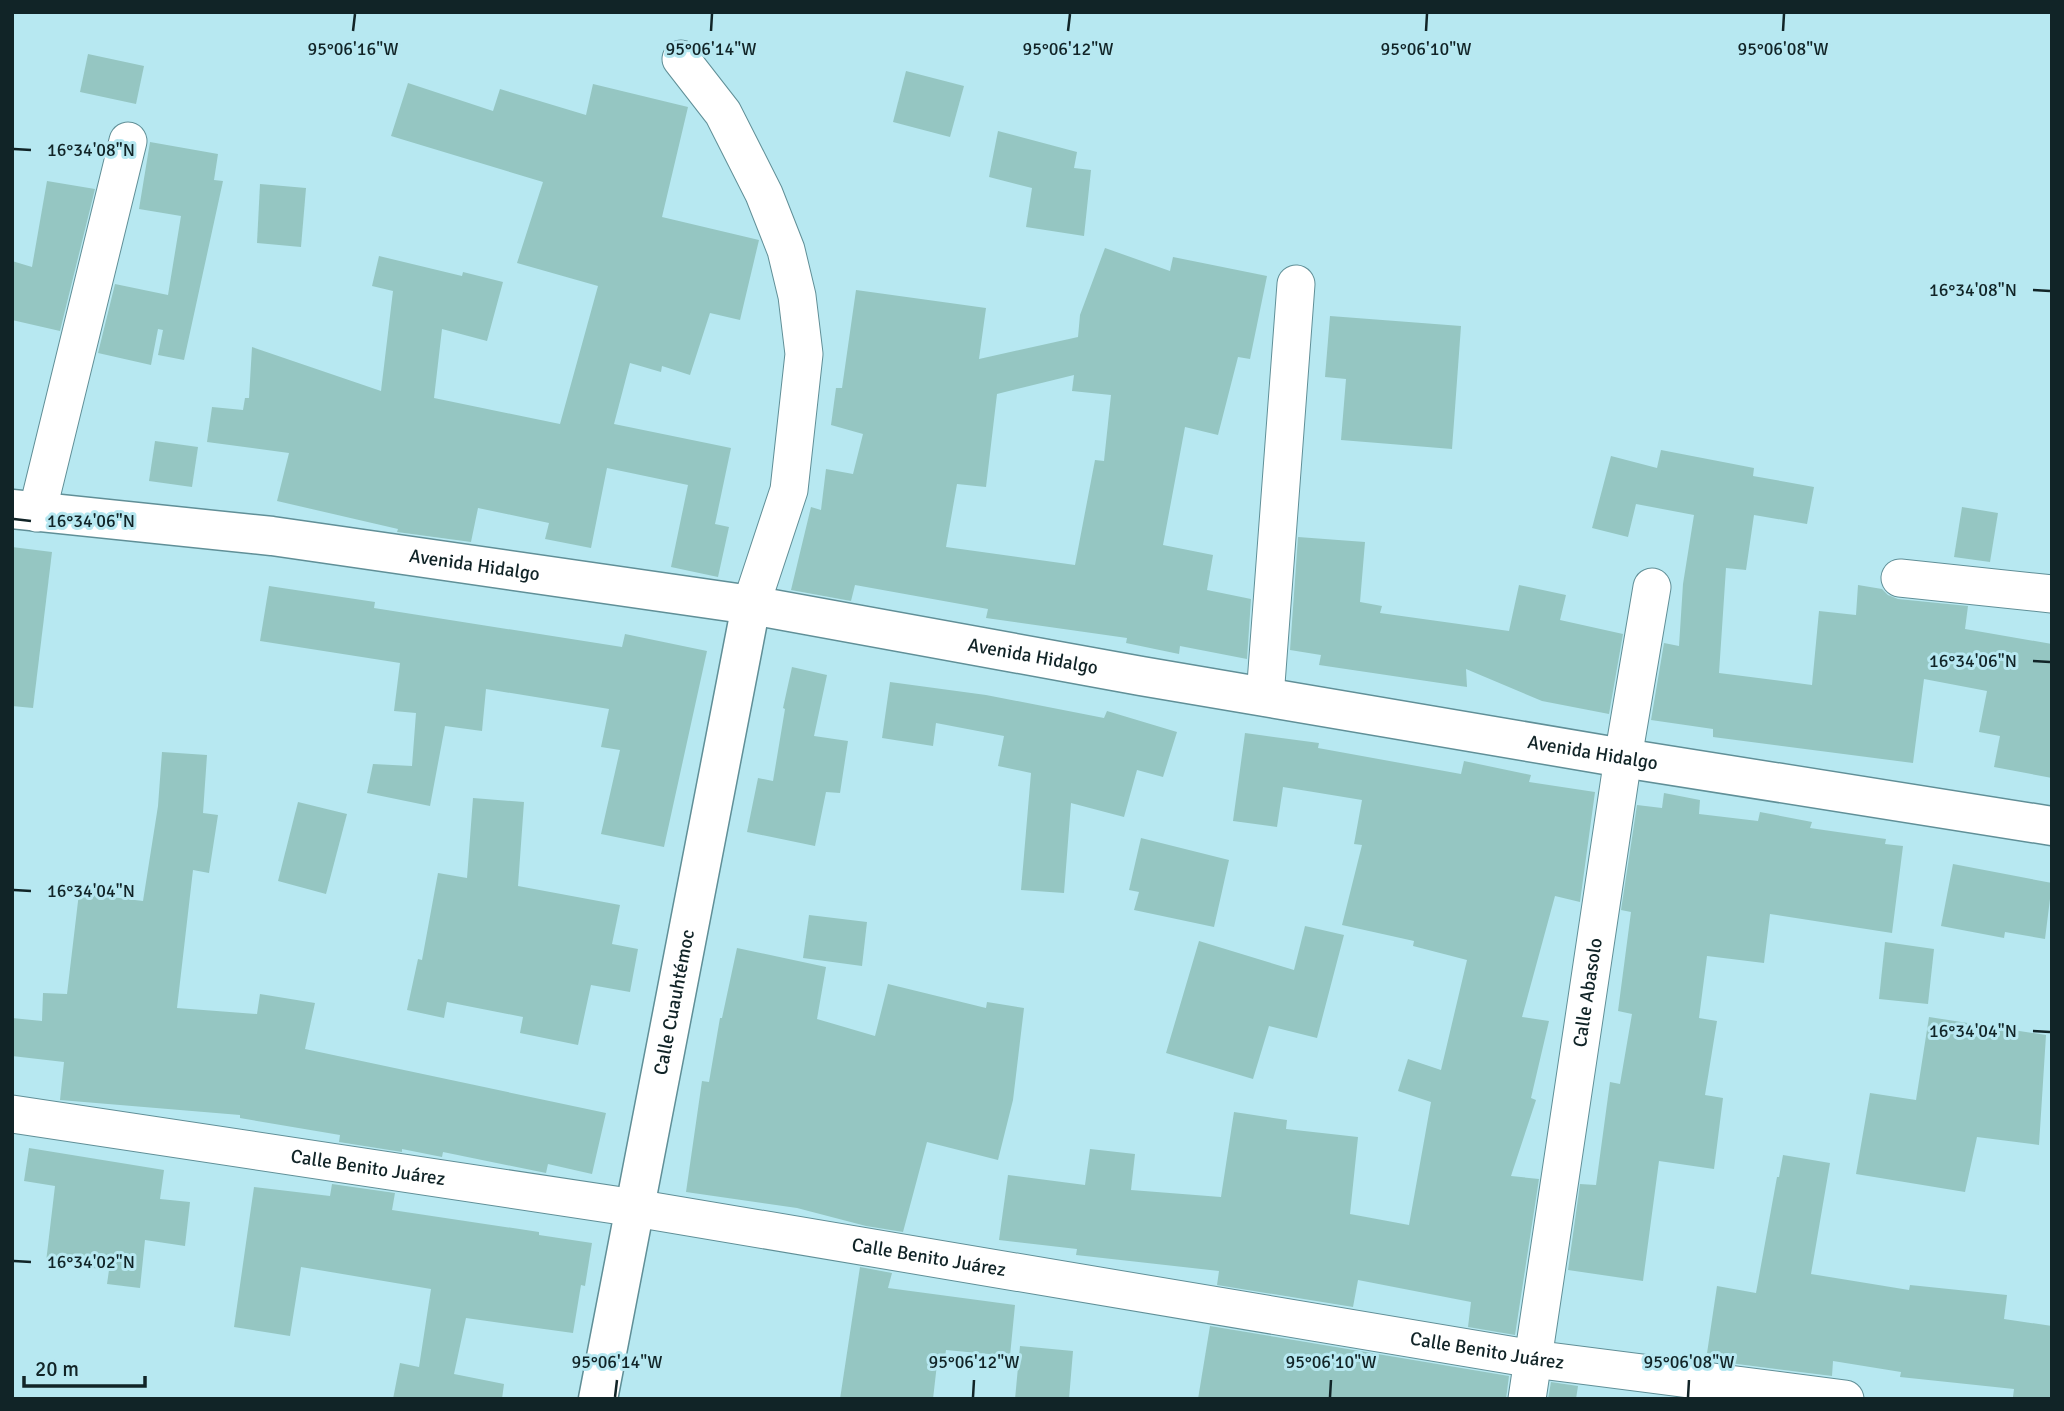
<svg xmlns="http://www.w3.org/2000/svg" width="2064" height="1411" font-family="Signika,sans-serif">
<rect width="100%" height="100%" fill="#b7e8f1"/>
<g fill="#95c6c2" fill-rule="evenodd">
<path d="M88 54 144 66 136 104 80 92Z"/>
<path d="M906 71 964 86 950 137 893 122Z"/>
<path d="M408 83 493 111 500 89 586 115 593 84 688 107 662 217 759 240 740 320 710 313 690 375 662 366 661 372 630 363 614 424 731 448 715 524 729 527 718 577 671 567 688 485 607 468 591 548 545 539 549 523 478 508 471 542 397 532 398 529 277 501 289 453 207 442 212 407 243 410 245 398H249L252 347 381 391 393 291 372 286 379 256 462 276 463 272 503 282 487 341 442 329 434 398 560 424 598 286 517 263 543 182 391 136Z"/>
<path d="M998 131 1077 152 1074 168 1091 170 1084 236 1026 227 1032 188 989 177Z"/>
<path d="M150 142 218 154 214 180 223 181 184 360 158 355 163 330 158 329 151 365 98 353 115 284 168 295 181 216 139 209Z"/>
<path d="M47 181 95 189 60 331 12 320V261L32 267Z"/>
<path d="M260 184 306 188 301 247 257 243Z"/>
<path d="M1105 248 1170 271 1173 257 1267 276 1250 359 1238 357 1218 435 1185 427 1163 545 1213 555 1207 590 1251 599 1247 659 1180 646 1179 654 1126 643 1127 638 986 618 988 609 855 585 851 601 791 590 811 507 821 510 826 469 853 474 863 434 831 425 836 388H842L856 290 986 308 979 359 1078 337 1080 315ZM1074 375 1072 391 1111 395 1104 461 1095 460 1075 565 946 547 957 484 986 487 997 394Z"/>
<path d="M1330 316 1461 326 1452 449 1341 440 1346 379 1325 377Z"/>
<path d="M155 441 198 447 192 487 149 481Z"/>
<path d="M1661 450 1754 468 1753 476 1814 487 1807 524 1754 515 1746 570 1726 568 1719 673 1812 685 1819 611 1856 615 1858 585 1882 589 1888 595 1898 599 1968 606 1965 629 2052 644V778L1994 767 2000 736 1979 732 1987 691 1924 679 1913 763 1713 737V729L1651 720 1664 643 1679 646 1683 584 1694 515 1636 504 1628 537 1592 528 1611 456 1657 468Z"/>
<path d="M1962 507 1998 513 1990 562 1954 557Z"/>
<path d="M1298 537 1365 542 1360 602 1382 606 1380 613 1509 631 1519 585 1566 595 1560 620 1623 634 1609 714 1542 701 1466 669 1467 687 1319 665 1321 655 1290 650Z"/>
<path d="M12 547 52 552 33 708 12 706Z"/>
<path d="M269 586 375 602 374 608 622 647 625 634 707 651 664 847 601 834 620 750 601 747 609 709 486 689 482 731 445 726 430 806 367 793 373 764 412 766 416 713 394 711 400 663 260 641Z"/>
<path d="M792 667 827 675 814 736 848 741 840 793 826 792 815 846 747 832 758 778 773 781 785 709 783 708Z"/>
<path d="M890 682 986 695 1104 718 1107 711 1177 732 1163 777 1137 770 1124 817 1071 803 1064 893 1021 890 1031 773 998 766 1004 736 936 723 933 746 882 738Z"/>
<path d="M1245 733 1319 743 1318 748 1461 774 1464 761 1531 775 1529 782 1595 792 1580 902 1555 896 1522 1017 1549 1021 1531 1098 1536 1100 1511 1176 1539 1179 1515 1335 1468 1327 1471 1302 1358 1280 1353 1307 1217 1285 1219 1271 1076 1255 1077 1249 999 1240 1008 1175 1085 1185 1090 1149 1135 1154 1131 1190 1221 1197 1234 1112 1287 1120 1286 1129 1358 1137 1350 1214 1409 1225 1431 1102 1398 1091 1408 1059 1441 1070 1467 960 1413 946 1414 941 1342 925 1362 845 1354 844 1362 800 1283 787 1277 827 1233 821Z"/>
<path d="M162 752 207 755 203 813 218 815 209 873 193 870 177 1008 257 1014 260 994 315 1003 305 1049 606 1113 592 1174 548 1164 546 1173 443 1152 442 1157 402 1149V1152L339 1142 340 1135 240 1118V1115L60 1100 64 1062 12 1056V1018L42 1021 43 993 67 994 79 893 143 901 158 806Z"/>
<path d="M1664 793 1700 800 1699 814 1758 821 1760 812 1812 822 1810 828 1886 839 1885 844 1903 846 1892 933 1770 914 1764 963 1707 956 1699 1018 1717 1021 1705 1095 1723 1098 1714 1169 1659 1161 1643 1281 1568 1270 1580 1184 1596 1185 1610 1082 1620 1084 1632 1014 1618 1011 1631 912 1621 910 1637 805 1662 808Z"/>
<path d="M473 798 524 802 518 886 620 905 612 944 638 949 630 992 591 985 578 1045 520 1033 523 1017 447 1002 444 1018 407 1010 418 959 422 960 438 873 467 878Z"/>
<path d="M298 802 347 814 326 894 278 881Z"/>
<path d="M1141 838 1229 860 1214 927 1134 910 1139 892 1129 890Z"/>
<path d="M1953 864 2052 883 2045 939 2005 932 2004 938 1941 926Z"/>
<path d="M809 915 867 922 862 966 803 958Z"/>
<path d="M1305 926 1344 935 1317 1038 1269 1026 1253 1079 1166 1053 1199 941 1294 970Z"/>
<path d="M1885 942 1934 949 1928 1004 1879 999Z"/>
<path d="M737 948 826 967 817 1019 875 1036 888 984 986 1008 987 1002 1024 1008 1013 1100 998 1160 927 1142 903 1232 866 1226 797 1208 686 1192 702 1081 709 1082 720 1018H722Z"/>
<path d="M1929 1017 2046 1035 2039 1145 1977 1137 1965 1192 1856 1174 1870 1093 1916 1100Z"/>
<path d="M29 1148 164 1170 160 1199 190 1202 185 1246 145 1240 140 1288 107 1284 109 1270 46 1262 55 1186 24 1181Z"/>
<path d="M1783 1155 1830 1163 1811 1274 1909 1290 1910 1285 2007 1295 2004 1319 2052 1326V1399L2013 1397 2014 1389 1900 1377 1901 1372 1833 1361 1832 1376 1706 1360 1717 1286 1756 1293 1777 1177H1779Z"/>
<path d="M332 1184 395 1193 392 1210 539 1232V1235L592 1243 585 1286 581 1285 573 1333 466 1318 454 1374 504 1384 502 1399H393L400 1363 419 1367 431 1289 301 1267 290 1336 234 1327 254 1187 330 1196Z"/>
<path d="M860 1267 892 1273 888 1288 1015 1305 1010 1356 946 1350 944 1365 937 1364 933 1399H840Z"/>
<path d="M1210 1326 1509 1376 1506 1399H1198Z"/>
<path d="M1020 1346 1073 1351 1069 1399H1015Z"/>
<path d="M1551 1382 1578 1386 1576 1399H1548Z"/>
</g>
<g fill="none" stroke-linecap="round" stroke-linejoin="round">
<defs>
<g id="street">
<path d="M681 59 723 113 764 194 786 250 797 296 804 354 789 490 751 605"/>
<path d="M37 513 128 141"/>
<path d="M1900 578 2052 594"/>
<path d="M1265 697 1296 284"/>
<path id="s1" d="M12 1114 635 1208 1533 1359 1845 1399"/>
<path id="s2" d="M1527 1399 1623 758 1652 587"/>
</g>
<g id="secondary">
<path id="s3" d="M12 509 272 536 751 605 1141 676 1623 758 2052 826"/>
<path id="s4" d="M598 1399 751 605"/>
</g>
</defs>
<use href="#street" stroke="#608f97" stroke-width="39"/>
<use href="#secondary" stroke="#608f97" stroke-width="41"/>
<use href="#street" stroke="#fff" stroke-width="37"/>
<use href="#secondary" stroke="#fff" stroke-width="38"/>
</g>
<path fill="none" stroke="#112427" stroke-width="2.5" d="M353 31 355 14M711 31 712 14M1068 31 1070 14M1426 31 1427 14M1783 31 1784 14M14 149 31 150M2033 290 2050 291M14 519 31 521M2033 661 2050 662M14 890 31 891M2033 1031 2050 1032M14 1261 31 1262M615 1397 617 1380M973 1397 974 1380M1330 1397 1331 1380M1688 1397 1689 1380"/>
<g text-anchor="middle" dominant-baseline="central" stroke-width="6" stroke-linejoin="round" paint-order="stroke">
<g font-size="19" fill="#112427" stroke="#b7e8f1">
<text stroke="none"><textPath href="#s3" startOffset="466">Avenida Hidalgo</textPath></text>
<text stroke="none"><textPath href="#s3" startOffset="1032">Avenida Hidalgo</textPath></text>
<text stroke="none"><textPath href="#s3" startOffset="1600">Avenida Hidalgo</textPath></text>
<text stroke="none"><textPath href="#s2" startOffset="411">Calle Abasolo</textPath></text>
<text stroke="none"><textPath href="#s4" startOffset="404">Calle Cuauhtémoc</textPath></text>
<text stroke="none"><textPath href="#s1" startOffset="360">Calle Benito Juárez</textPath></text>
<text stroke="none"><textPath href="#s1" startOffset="928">Calle Benito Juárez</textPath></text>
<text stroke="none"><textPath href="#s1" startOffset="1494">Calle Benito Juárez</textPath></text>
</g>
</g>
<g font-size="18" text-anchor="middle" fill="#112427" stroke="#b7e8f1" stroke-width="6" stroke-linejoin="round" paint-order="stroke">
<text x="353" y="55">95°06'16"W</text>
<text x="711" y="55">95°06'14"W</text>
<text x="1068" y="55">95°06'12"W</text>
<text x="1426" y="55">95°06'10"W</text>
<text x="1783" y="55">95°06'08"W</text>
<text x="91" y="156">16°34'08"N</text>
<text x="1973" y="296">16°34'08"N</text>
<text x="91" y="527">16°34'06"N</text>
<text x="1973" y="667">16°34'06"N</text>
<text x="91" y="897">16°34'04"N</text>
<text x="1973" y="1037">16°34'04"N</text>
<text x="91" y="1268">16°34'02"N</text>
<text x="617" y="1368">95°06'14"W</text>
<text x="974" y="1368">95°06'12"W</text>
<text x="1331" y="1368">95°06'10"W</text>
<text x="1689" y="1368">95°06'08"W</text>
</g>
<rect width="2064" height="1411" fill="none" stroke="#112427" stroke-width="28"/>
<path d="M24 1376v10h121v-10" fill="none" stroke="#112427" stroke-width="3.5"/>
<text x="35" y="1376" font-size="21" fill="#112427" stroke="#b7e8f1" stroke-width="5" paint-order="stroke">20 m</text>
</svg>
